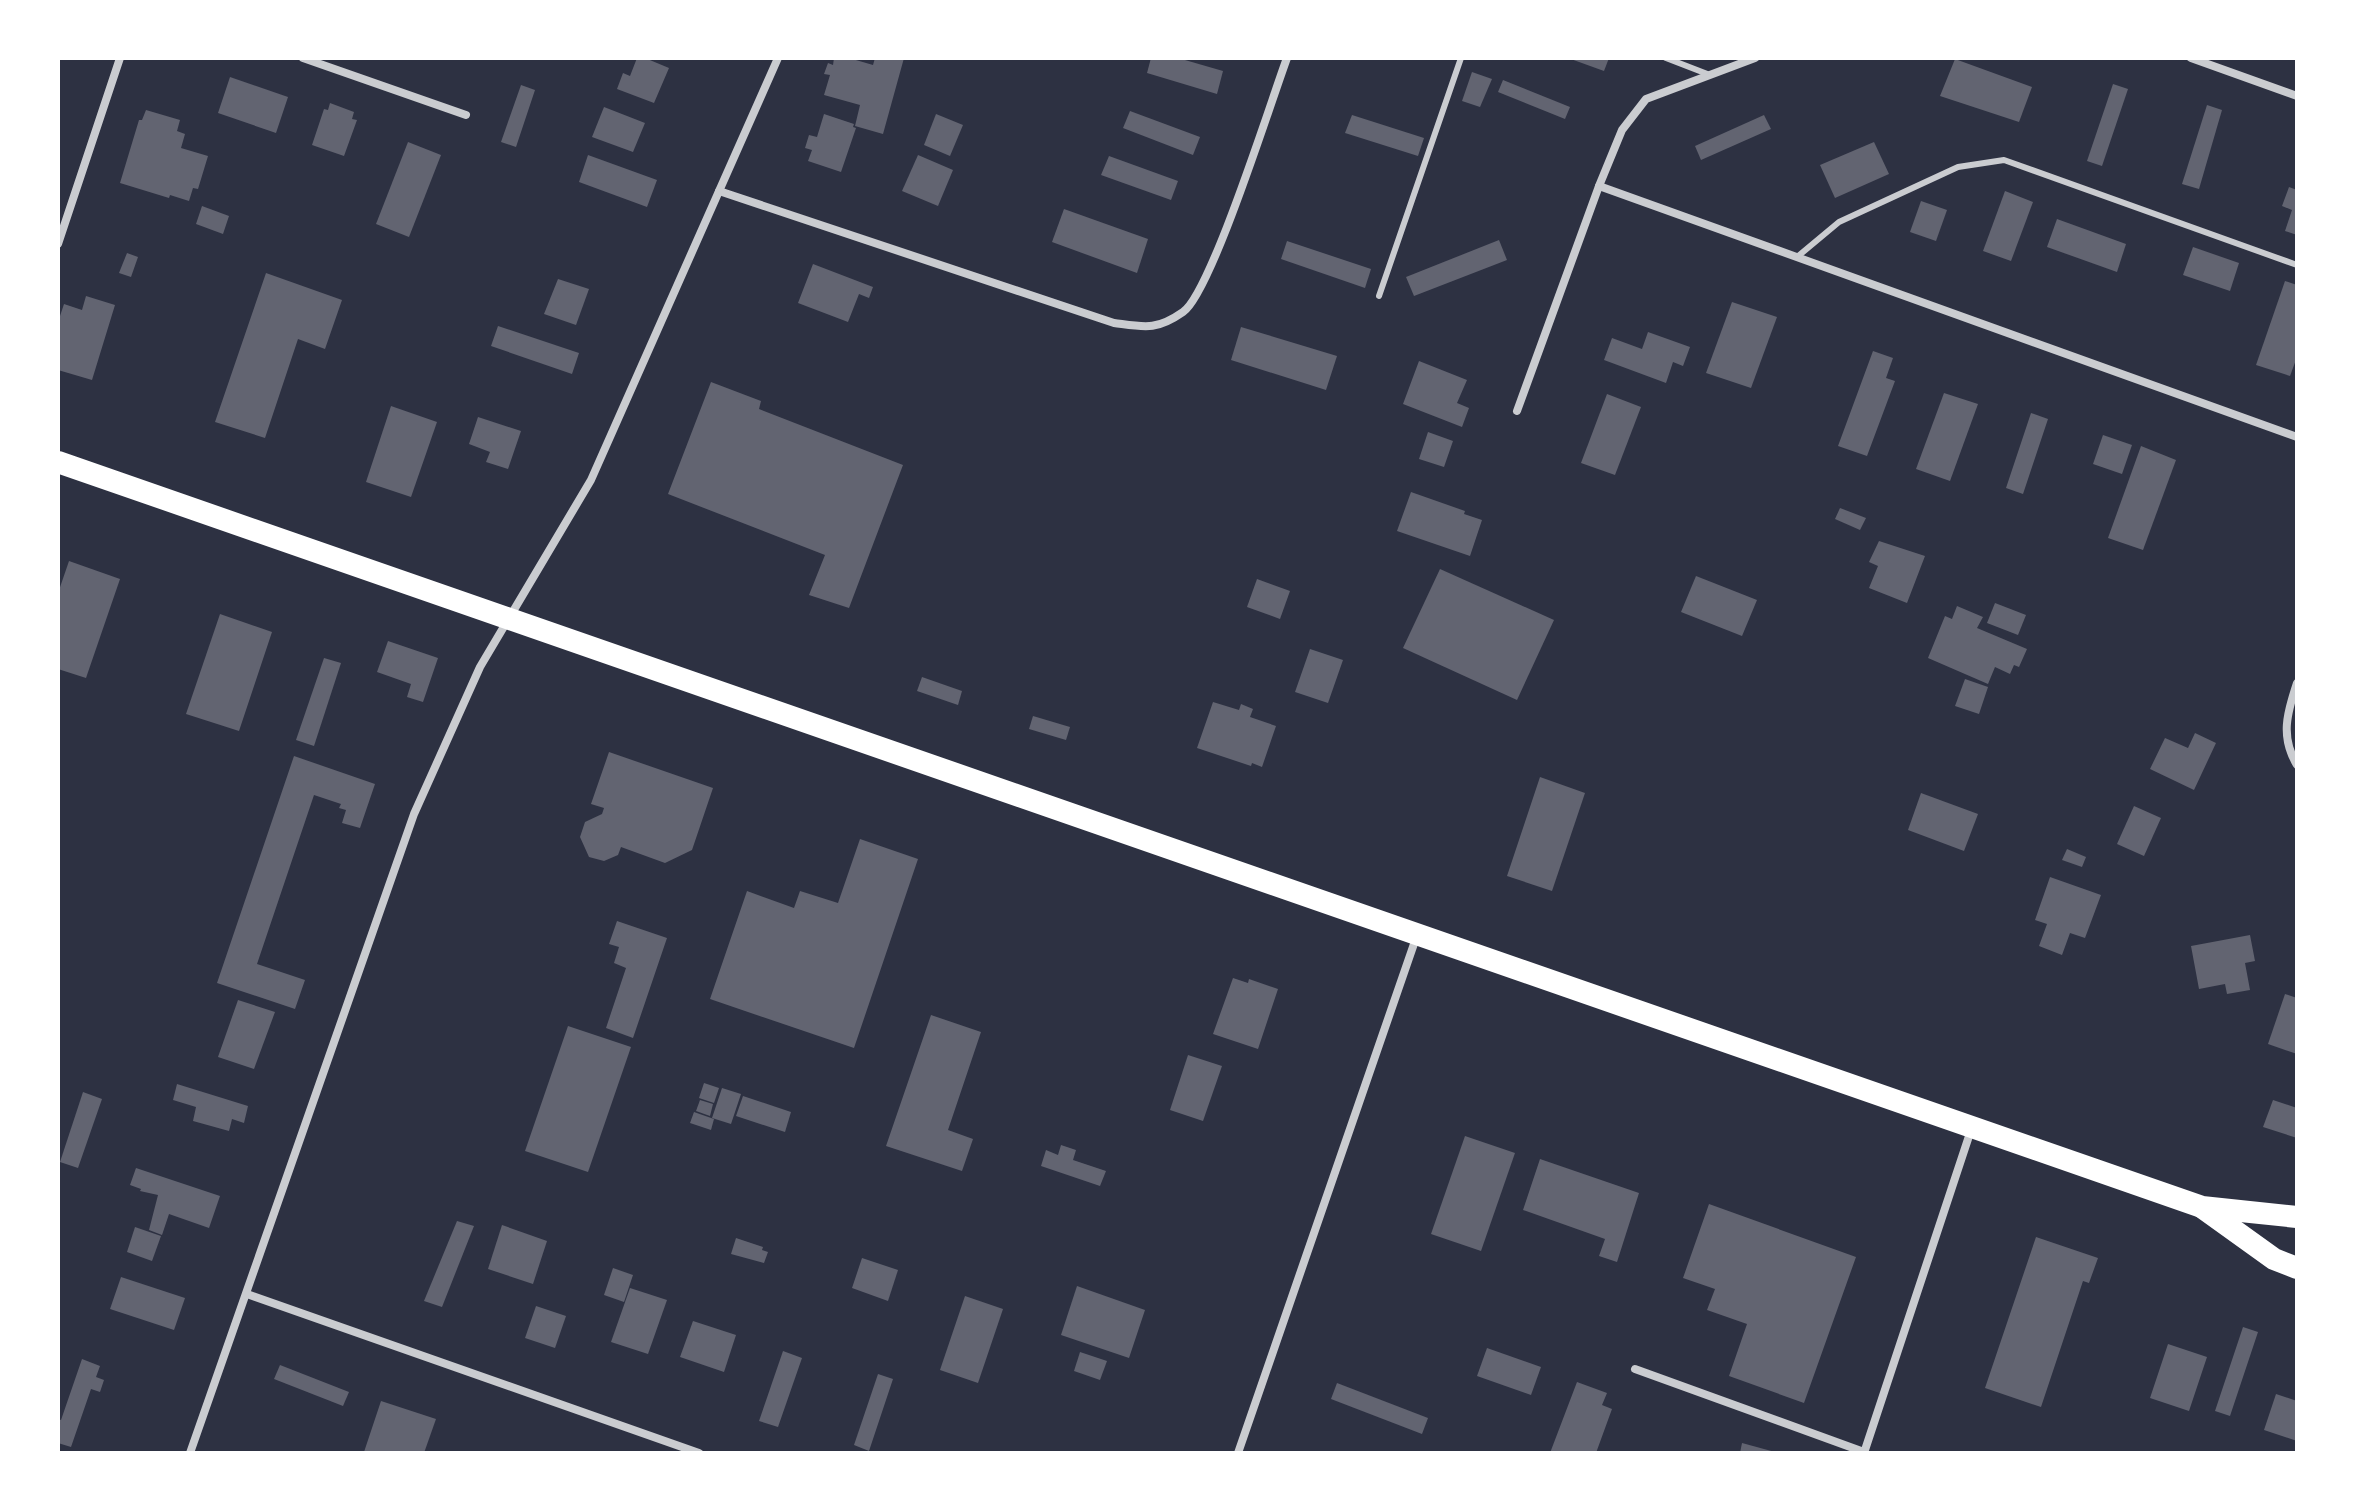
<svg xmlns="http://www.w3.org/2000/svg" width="2355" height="1511" font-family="Poppins,sans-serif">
<rect width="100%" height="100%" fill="#2d3142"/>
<g fill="#626471">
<path d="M637 58H645L669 68 654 103 617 89 623 73 630 76Z"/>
<path d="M834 58H849L873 65 875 58H904L883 134 855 126 860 105 824 95 830 75 824 74 828 63 833 65Z"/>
<path d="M1151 58H1178L1223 71 1217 94 1147 73Z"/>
<path d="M1568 58H1609L1604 71Z"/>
<path d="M1955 59 2032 87 2019 122 1940 96Z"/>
<path d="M1472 72 1492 79 1480 107 1462 101Z"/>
<path d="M230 77 288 97 276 133 218 113Z"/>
<path d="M1503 80 1570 107 1565 119 1498 92Z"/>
<path d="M2113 84 2128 89 2102 166 2087 161Z"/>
<path d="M521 85 535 90 516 147 501 142Z"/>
<path d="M330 103 354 112 352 119 357 120 344 156 312 145 324 109 328 110Z"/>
<path d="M2207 105 2222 110 2199 189 2182 184Z"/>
<path d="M604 107 645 123 633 152 592 137Z"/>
<path d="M146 110 180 120 177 131 185 134 181 148 208 156 198 189 193 188 189 201 170 195 169 198 120 183 139 120H142Z"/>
<path d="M1130 111 1200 137 1193 155 1123 128Z"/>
<path d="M824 114 854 124 853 127 856 128 841 172 808 161 812 150 805 148 809 135 817 137Z"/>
<path d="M936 114 963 125 950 156 924 145Z"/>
<path d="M1352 115 1424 138 1418 156 1345 133Z"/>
<path d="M1764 115 1771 129 1701 160 1695 146Z"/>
<path d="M408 142 441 155 409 237 376 224Z"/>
<path d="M1874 142 1889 174 1835 198 1820 165Z"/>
<path d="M588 155 657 180 647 207 579 182Z"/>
<path d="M918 155 953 170 938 206 902 191Z"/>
<path d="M1109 156 1178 181 1171 200 1101 175Z"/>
<path d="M2289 187 2297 190V235L2285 231 2292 210 2282 206Z"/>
<path d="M2005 191 2033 202 2011 261 1983 251Z"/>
<path d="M1921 201 1947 210 1936 241 1910 232Z"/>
<path d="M202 206 229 216 223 234 196 224Z"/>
<path d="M1064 209 1148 239 1137 273 1052 242Z"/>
<path d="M2057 219 2126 244 2117 272 2047 247Z"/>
<path d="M1499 240 1507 260 1414 296 1406 277Z"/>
<path d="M1287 241 1371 269 1365 288 1281 259Z"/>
<path d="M2193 247 2239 263 2230 291 2183 275Z"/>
<path d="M127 253 138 257 131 277 119 273Z"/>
<path d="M813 264 873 287 869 298 859 294 848 322 798 303Z"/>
<path d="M266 273 342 300 325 349 298 339 265 438 215 422Z"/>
<path d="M558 279 589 289 576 325 544 314Z"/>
<path d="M2285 281 2297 285V357L2290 376 2256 365Z"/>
<path d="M86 296 115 305 92 380 58 370V322L64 304 82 310Z"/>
<path d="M1732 302 1777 317 1751 388 1706 373Z"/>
<path d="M498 326 579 353 572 374 491 346Z"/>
<path d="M1241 327 1337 356 1326 390 1231 360Z"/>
<path d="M1648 332 1690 347 1683 366 1673 362 1666 383 1604 360 1612 338 1642 349Z"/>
<path d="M1873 351 1893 358 1886 378 1895 381 1867 456 1838 446Z"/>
<path d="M1419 361 1467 380 1457 403 1469 408 1462 427 1403 404Z"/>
<path d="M711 382 761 401 759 409 903 465 849 608 809 595 825 555 668 494Z"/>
<path d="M1944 393 1978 404 1950 481 1916 469Z"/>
<path d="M1607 394 1641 407 1615 475 1581 463Z"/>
<path d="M391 406 437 422 411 497 366 482Z"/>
<path d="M2031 413 2048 419 2023 494 2006 488Z"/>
<path d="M478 417 521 431 508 469 486 462 490 452 469 444Z"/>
<path d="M1428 432 1453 441 1444 467 1419 459Z"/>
<path d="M2103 435 2132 445 2122 474 2093 464Z"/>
<path d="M2141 446 2176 460 2143 550 2108 538Z"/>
<path d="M1411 492 1465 511 1464 514 1482 520 1470 556 1397 531Z"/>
<path d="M1840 508 1866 518 1860 530 1835 519Z"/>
<path d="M1879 541 1925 556 1907 603 1869 588 1878 566 1869 562Z"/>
<path d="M69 561 120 579 86 678 58 669V593Z"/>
<path d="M1440 569 1554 620 1517 700 1403 648Z"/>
<path d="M1696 576 1757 600 1742 636 1681 612Z"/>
<path d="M1257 579 1290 591 1280 619 1247 607Z"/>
<path d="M1995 603 2026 615 2018 635 1987 623Z"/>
<path d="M1957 606 1983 617 1977 628 2027 649 2019 667 2014 665 2010 674 1995 667 1988 684 1928 658 1945 616 1952 619Z"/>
<path d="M220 614 272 632 239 731 186 714Z"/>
<path d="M388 641 438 658 423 702 407 697 411 684 377 672Z"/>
<path d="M1310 649 1343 660 1328 703 1295 692Z"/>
<path d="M324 658 341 663 314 746 296 740Z"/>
<path d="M922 677 962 691 958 705 917 691Z"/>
<path d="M1965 679 1988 687 1979 714 1955 706Z"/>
<path d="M1213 702 1239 710 1241 704 1253 709 1250 717 1276 726 1262 767 1252 763 1251 766 1197 748Z"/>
<path d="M1033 716 1070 727 1066 740 1029 729Z"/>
<path d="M2195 733 2216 743 2194 790 2150 769 2165 738 2188 748Z"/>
<path d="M609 752 713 788 692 850 665 863 621 847 618 855 604 861 589 857 580 837 585 822 602 814 604 808 591 804Z"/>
<path d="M294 756 375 784 360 828 342 823 346 810 339 808 341 804 314 795 257 964 305 980 295 1009 217 983Z"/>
<path d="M1540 777 1585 793 1552 891 1507 876Z"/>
<path d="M1921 793 1978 814 1964 851 1908 830Z"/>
<path d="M2134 806 2161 818 2144 856 2117 844Z"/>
<path d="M860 839 918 859 854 1048 710 999 747 891 794 908 800 891 838 903Z"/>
<path d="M2067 849 2086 857 2082 867 2062 860Z"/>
<path d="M2050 877 2101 895 2085 938 2070 933 2062 955 2039 946 2047 924 2035 920Z"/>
<path d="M617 921 667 938 633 1038 606 1028 626 968 614 963 619 947 609 944Z"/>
<path d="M2250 935 2255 961 2245 963 2250 990 2227 994 2225 984 2199 989 2191 946Z"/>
<path d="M1233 978 1248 983 1249 979 1278 989 1258 1049 1213 1034Z"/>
<path d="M2285 994 2297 998V1054L2268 1044Z"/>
<path d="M238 1000 275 1012 254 1069 218 1057Z"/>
<path d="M931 1015 981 1032 948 1130 973 1139 962 1171 886 1146Z"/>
<path d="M568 1026 631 1047 588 1172 525 1151Z"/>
<path d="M1188 1055 1222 1066 1203 1121 1170 1110Z"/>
<path d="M704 1083 719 1088 714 1103 699 1098Z"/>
<path d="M177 1084 248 1106 244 1123 232 1119 229 1131 193 1121 196 1107 173 1100Z"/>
<path d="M722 1088 741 1094 731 1124 712 1118Z"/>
<path d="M83 1092 102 1099 78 1168 60 1162Z"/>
<path d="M743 1096 791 1112 785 1132 736 1116Z"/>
<path d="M700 1100 713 1104 710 1116 696 1111Z"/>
<path d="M2273 1100 2297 1108V1138L2263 1127Z"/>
<path d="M694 1112 714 1119 711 1130 690 1123Z"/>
<path d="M1465 1136 1515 1153 1481 1251 1431 1234Z"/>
<path d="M1061 1145 1076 1150 1073 1160 1106 1171 1100 1186 1041 1166 1046 1150 1058 1155Z"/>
<path d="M1540 1159 1639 1193 1617 1262 1599 1256 1605 1239 1523 1210Z"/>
<path d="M136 1168 220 1196 209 1228 169 1214 162 1235 149 1230 158 1195 140 1191 141 1189 130 1185Z"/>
<path d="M1709 1204 1856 1257 1804 1403 1729 1376 1747 1324 1707 1310 1715 1289 1683 1278Z"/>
<path d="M457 1221 474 1226 442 1307 424 1301Z"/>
<path d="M502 1225 547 1241 533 1284 488 1269Z"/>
<path d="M135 1227 161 1236 152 1261 127 1252Z"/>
<path d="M2036 1237 2098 1258 2089 1283 2083 1281 2041 1407 1985 1388Z"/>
<path d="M736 1238 763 1247 762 1250 768 1252 764 1263 731 1254Z"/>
<path d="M862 1258 898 1270 888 1301 852 1288Z"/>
<path d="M613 1268 633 1275 624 1302 604 1295Z"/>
<path d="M121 1277 185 1298 174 1330 110 1309Z"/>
<path d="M1077 1286 1145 1310 1129 1358 1061 1335Z"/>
<path d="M630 1288 667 1300 648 1354 611 1342Z"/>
<path d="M965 1296 1003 1309 978 1383 940 1370Z"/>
<path d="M536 1306 566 1316 555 1348 525 1338Z"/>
<path d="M693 1321 736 1335 724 1372 680 1357Z"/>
<path d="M2243 1327 2258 1332 2230 1416 2215 1411Z"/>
<path d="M2168 1344 2207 1357 2189 1411 2150 1398Z"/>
<path d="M1487 1348 1541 1367 1531 1395 1477 1376Z"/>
<path d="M783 1351 802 1358 778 1427 759 1421Z"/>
<path d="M1080 1352 1107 1361 1100 1380 1074 1371Z"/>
<path d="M82 1359 100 1366 96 1377 104 1380 100 1392 91 1389 71 1447 58 1443V1419L61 1420Z"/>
<path d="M280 1365 349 1392 343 1406 274 1379Z"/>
<path d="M878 1374 893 1379 869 1451 854 1445Z"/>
<path d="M1577 1382 1607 1393 1602 1405 1612 1409 1596 1453 1586 1451 1585 1453H1550Z"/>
<path d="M1337 1383 1428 1418 1422 1434 1331 1399Z"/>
<path d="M2276 1394 2297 1401V1441L2264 1430Z"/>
<path d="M381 1401 436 1419 424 1453 364 1452Z"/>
<path d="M1742 1443 1775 1452V1453H1740Z"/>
</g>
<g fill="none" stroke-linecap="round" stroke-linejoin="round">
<g stroke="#caccd0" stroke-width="6">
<path d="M1666 58 1710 75"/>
<path d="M1797 257 1839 222 1958 167 2004 160 2297 265"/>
<path d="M1379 296 1461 58"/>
</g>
<g stroke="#caccd0" stroke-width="8">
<path d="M303 58 466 115"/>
<path d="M2191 58 2297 96"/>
<path d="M1599 186 2297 437"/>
<path d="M719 191 1114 323C1144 327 1156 331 1183 312 1211 293 1271 101 1287 58"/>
<path d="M58 244 120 58"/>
<path d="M1517 411 1599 186 1622 130 1646 99 1755 58"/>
<path d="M2297 683C2287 713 2280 737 2297 765"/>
<path d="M247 1294 699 1453"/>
<path d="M1635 1369 1864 1452"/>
<path d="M190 1453 414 814 480 667 591 480 778 58"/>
<path d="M1238 1453 1416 938"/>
<path d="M1864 1453 1971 1130"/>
</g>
<g stroke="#fff" stroke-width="22">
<path d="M58 462 2202 1207 2297 1217"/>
<path d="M2203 1208 2274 1259 2297 1268"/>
</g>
</g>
<rect width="2355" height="1511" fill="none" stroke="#ffffff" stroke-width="120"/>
</svg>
